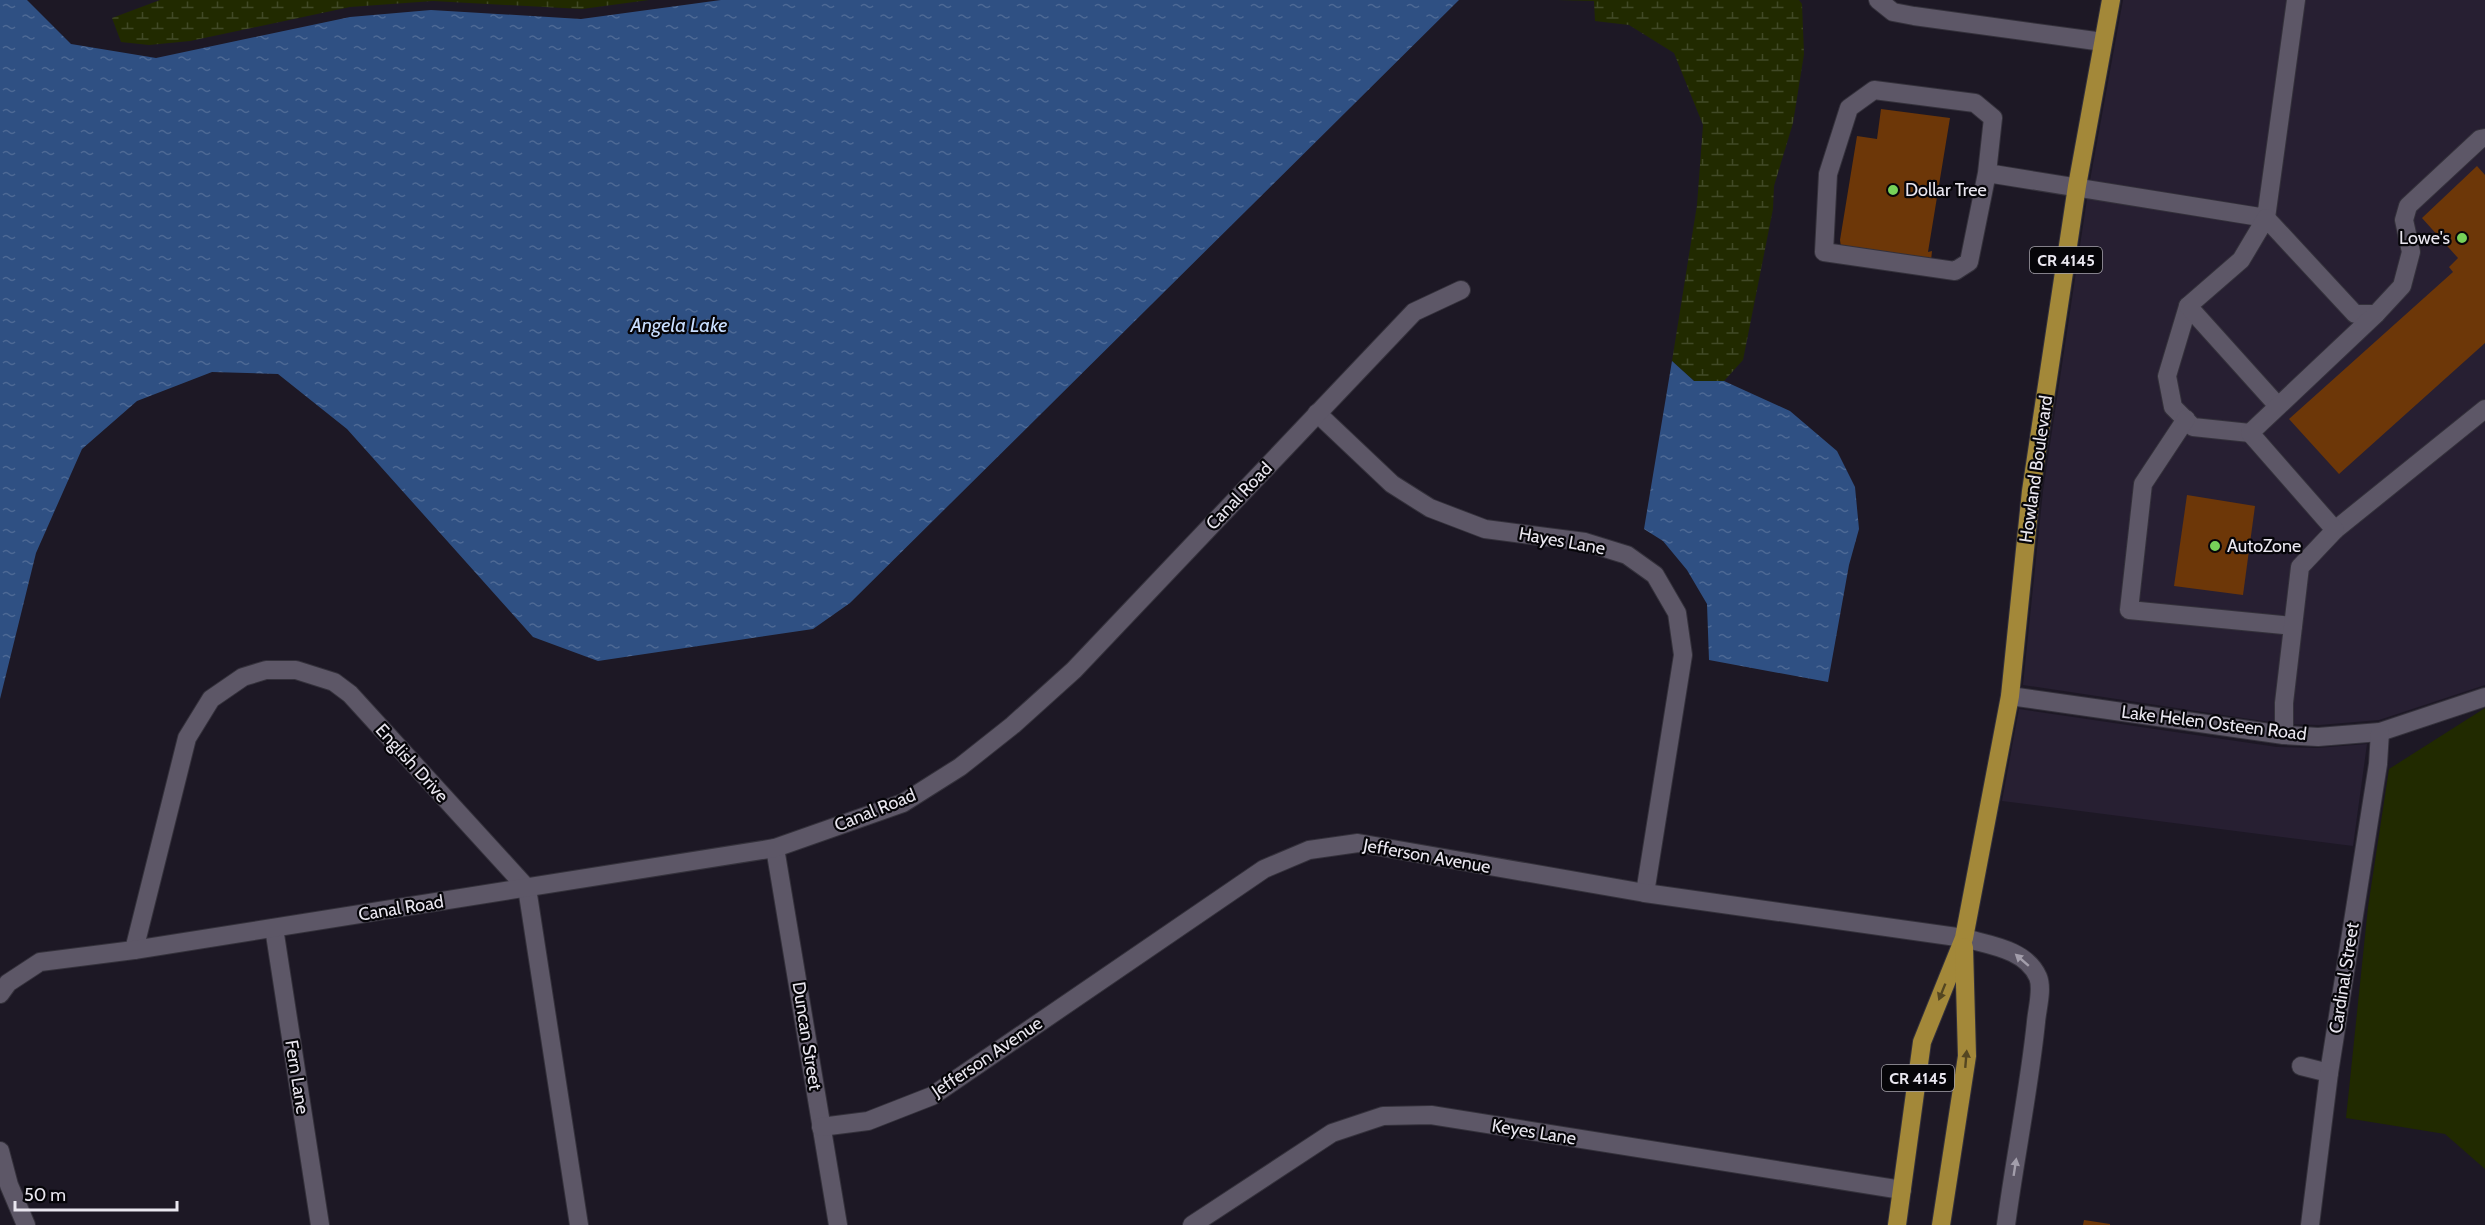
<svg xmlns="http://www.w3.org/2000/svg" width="2485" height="1225" font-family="Cabin,sans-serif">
<defs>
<pattern id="wetland-marsh" width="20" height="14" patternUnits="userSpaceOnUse" patternTransform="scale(1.5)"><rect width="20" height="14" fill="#212a00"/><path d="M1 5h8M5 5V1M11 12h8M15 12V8" fill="none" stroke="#414926"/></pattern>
<pattern id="water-ripples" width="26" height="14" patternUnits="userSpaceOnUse" patternTransform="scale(1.5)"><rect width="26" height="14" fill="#2f5083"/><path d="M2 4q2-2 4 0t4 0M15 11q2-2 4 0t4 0" fill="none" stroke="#4d6995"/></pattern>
</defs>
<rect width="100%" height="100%" fill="#1d1825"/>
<g fill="#271f32">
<path d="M2123 0H2485V685L2379 720 2319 725 2283 724 2023 685 2043 491 2089 186Z"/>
<path d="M2019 709 2277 747 2317 748 2367 744 2353 846 2002 801Z"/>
</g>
<path fill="#212a00" d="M2485 708V1169L2445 1134 2346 1118 2368 907 2389 769Z"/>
<g fill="url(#wetland-marsh)">
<path d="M160 0H649L582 9 433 1 350 7 190 41 149 45 121 42 112 18Z"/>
<path d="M1557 0H1799L1802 4 1804 54 1793 123 1774 186 1773 209 1743 360 1724 381H1694L1672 361 1697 205 1703 125 1674 53 1629 25 1595 21 1594 1Z"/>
</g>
<g fill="url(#water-ripples)">
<path d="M0 0H27L71 44 156 58 350 17 431 10 581 19 721 0H1459L850 603 813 629 598 661 533 637 347 429 278 374 212 372 137 401 82 449 36 553 0 699Z"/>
<path d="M1672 361 1694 381H1724L1790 411 1837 451 1855 487 1859 529 1849 565 1828 682 1709 660 1707 604 1687 570 1663 541 1644 529Z"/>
</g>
<g fill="#6d3708">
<path d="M1881 109 1950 118 1928 252 1932 251 1931 261 1841 247 1840 240 1857 136 1877 139Z"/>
<path d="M2477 166 2485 175V343L2339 474 2289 419 2453 272 2449 267 2458 258 2422 218Z"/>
<path d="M2187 495 2255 506 2243 595 2174 586Z"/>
<path d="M2084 1220 2110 1224V1225H2083Z"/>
</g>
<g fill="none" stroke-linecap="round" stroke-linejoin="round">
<defs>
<g id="minor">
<path d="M1878 0 1893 12 1914 16 2103 42"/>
<path d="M1987 173 1969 262 1955 271 1824 252 1828 174 1849 108 1874 90 1975 103 1993 118 1987 173 2266 218 2296 0"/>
<path d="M2188 306 2167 376 2173 407 2193 427 2250 433"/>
<path d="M2278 406 2188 306 2241 260 2266 218 2355 314H2376"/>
<path d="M1317 413 1392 484 1430 508 1485 529 1585 542 1627 555 1655 575 1677 613 1683 655 1645 893"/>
<path d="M2186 419 2143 484 2129 610 2293 626"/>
<path d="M2335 530 2485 409"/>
<path d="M2010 696 2284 735 2318 737 2380 732 2485 697"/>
<path d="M2284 735V703L2300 567 2335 530 2250 433 2376 314 2402 286 2411 252 2404 220 2408 206 2480 139 2485 138"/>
<path d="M775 848 838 1225"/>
<path d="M274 928 320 1225"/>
<path d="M134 950 187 738 211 699 243 677 266 670H296L334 682 350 694 527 888 579 1225"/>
<path d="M0 994 8 983 40 962 134 950 775 848 903 803 960 767 1013 725 1074 670 1414 312 1461 290"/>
<path d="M2301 1066 2329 1073"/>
<path d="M821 1127 868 1121 932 1096 1264 869 1309 850 1358 843 1645 893 1964 938C1988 945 2026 949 2038 977 2043 989 2037 1009 2036 1022 2029 1090 2015 1157 2006 1225"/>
<path d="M0 1151 9 1185 26 1225"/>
<path d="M1192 1225 1332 1133 1383 1116 1431 1115 1902 1190"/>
<path d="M2310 1225 2329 1073 2378 764 2380 732"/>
</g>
<g id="major">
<path d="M1897 1225 1922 1042 1964 938 2010 696 2031 491 2077 186 2111 0"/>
<path d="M1941 1225 1967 1056 1964 947"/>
</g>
</defs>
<use href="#minor" stroke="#34313b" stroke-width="20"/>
<use href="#major" stroke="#34313b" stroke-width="20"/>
<use href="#minor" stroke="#5d5767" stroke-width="18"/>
<use href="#major" stroke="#a38839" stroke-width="18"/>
</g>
<defs><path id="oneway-solid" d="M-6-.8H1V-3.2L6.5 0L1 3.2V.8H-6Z" transform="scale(1.5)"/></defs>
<g fill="#a39eab">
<use href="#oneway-solid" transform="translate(2022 960) rotate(-139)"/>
<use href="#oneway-solid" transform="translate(2015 1167) rotate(-81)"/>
</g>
<g fill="#544621">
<use href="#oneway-solid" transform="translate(1942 992) rotate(112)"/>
<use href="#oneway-solid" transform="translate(1966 1059) rotate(-85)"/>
</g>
<g fill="#77d259" stroke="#060509" stroke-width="2">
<circle cx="1893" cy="190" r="6"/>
<circle cx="2462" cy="238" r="6"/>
<circle cx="2215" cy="546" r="6"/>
</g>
<g text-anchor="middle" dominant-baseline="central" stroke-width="4.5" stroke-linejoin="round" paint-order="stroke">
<g fill="#060509" stroke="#a5a2aa" stroke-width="1.5">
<rect x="2030" y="247" width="72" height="26" rx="4.5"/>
<rect x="1882" y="1065" width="72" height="26" rx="4.5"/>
</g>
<g font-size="16" font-weight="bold" fill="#e9e6ef">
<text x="2066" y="260">CR 4145</text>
<text x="1918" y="1078">CR 4145</text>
</g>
<g font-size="18" fill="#e9e6ef" stroke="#060509" text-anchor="start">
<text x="1905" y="190">Dollar Tree</text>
<text x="2450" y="238" text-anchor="end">Lowe's</text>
<text x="2227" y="546">AutoZone</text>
</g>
<g font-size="18" fill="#e9e6ef" stroke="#060509">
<text transform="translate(2036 469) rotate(-82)">Howland Boulevard</text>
<text transform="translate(1239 496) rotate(-46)">Canal Road</text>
<text transform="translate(1562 541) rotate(10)">Hayes Lane</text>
<text transform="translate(2214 723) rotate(7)">Lake Helen Osteen Road</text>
<text transform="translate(412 763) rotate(48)">English Drive</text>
<text transform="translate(875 810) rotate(-22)">Canal Road</text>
<text transform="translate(1427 856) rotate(10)">Jefferson Avenue</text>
<text transform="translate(401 908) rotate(-9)">Canal Road</text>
<text transform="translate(2344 978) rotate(-81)">Cardinal Street</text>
<text transform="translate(807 1036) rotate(81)">Duncan Street</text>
<text transform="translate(987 1057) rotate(-34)">Jefferson Avenue</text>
<text transform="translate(297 1077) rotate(81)">Fern Lane</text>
<text transform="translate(1534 1132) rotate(9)">Keyes Lane</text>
</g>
<g font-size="20" font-style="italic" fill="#cadfff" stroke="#060509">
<text x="679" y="325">Angela Lake</text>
</g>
</g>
<path d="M15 1201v9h162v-9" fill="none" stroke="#e9e6ef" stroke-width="3"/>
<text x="24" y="1201" font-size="18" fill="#e9e6ef" stroke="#060509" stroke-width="4.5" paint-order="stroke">50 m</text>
</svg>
